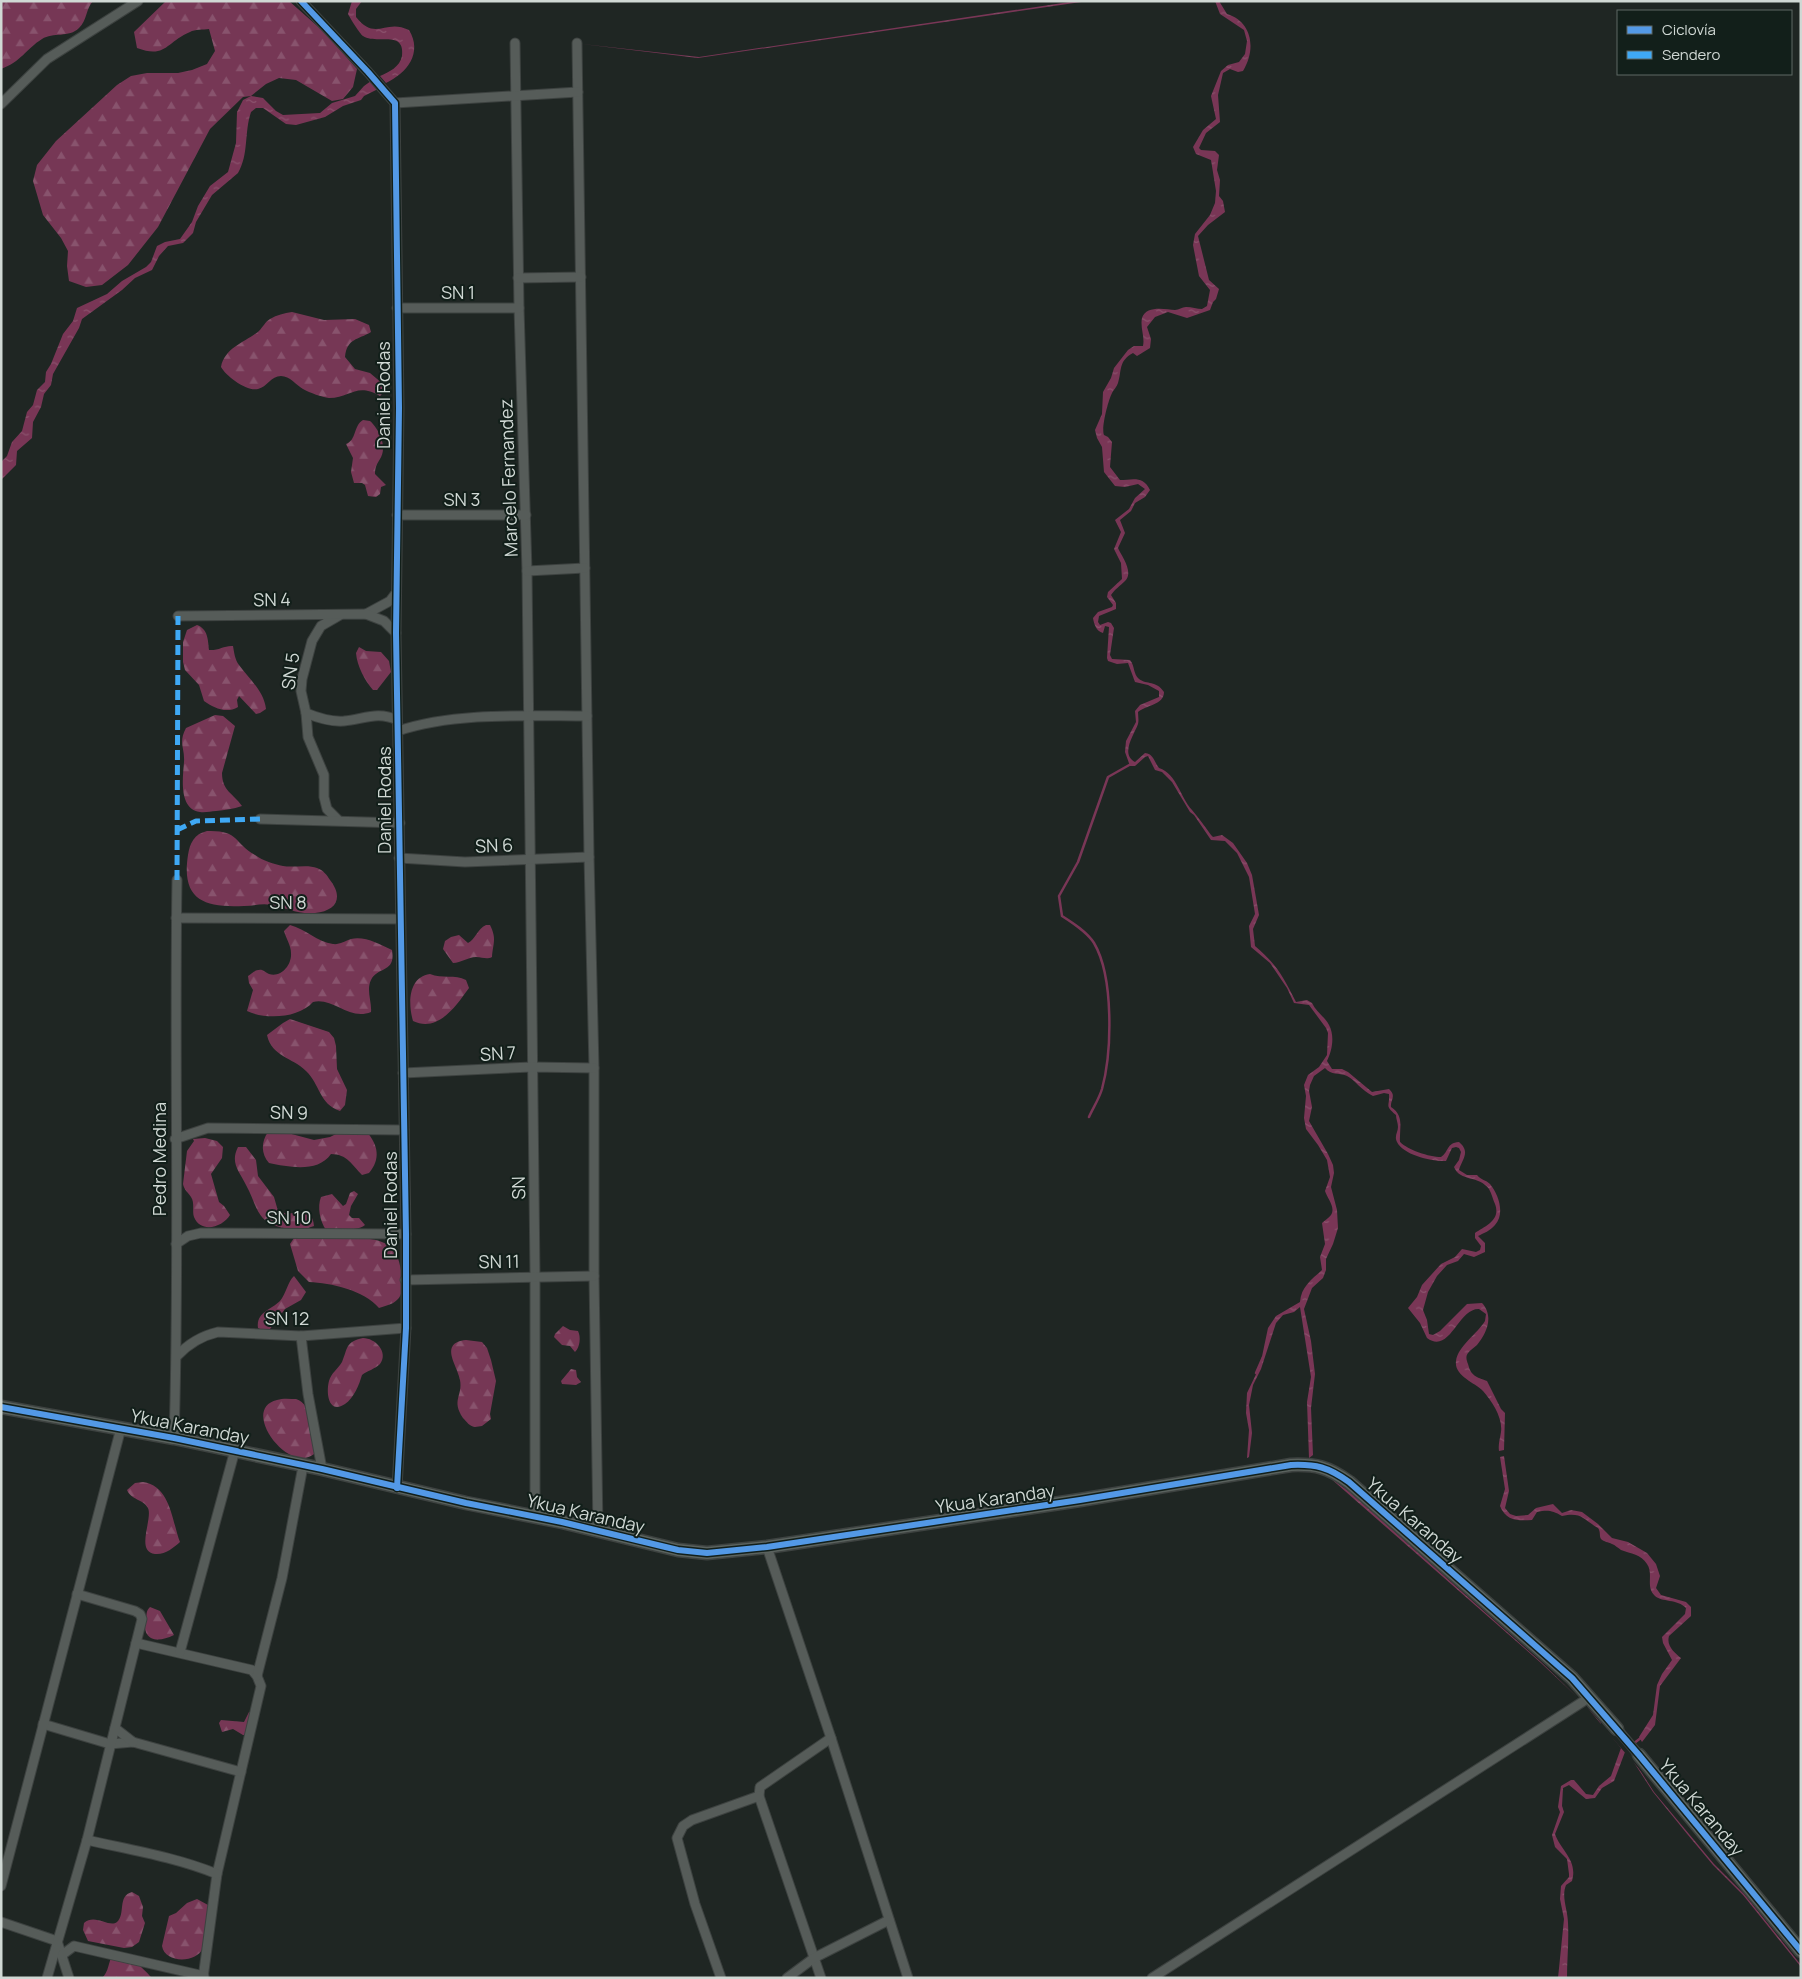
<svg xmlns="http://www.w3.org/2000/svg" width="1802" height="1979" font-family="Manrope,sans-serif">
<defs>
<pattern id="forest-firs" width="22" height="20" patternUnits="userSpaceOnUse" patternTransform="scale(1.25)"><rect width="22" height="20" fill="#763755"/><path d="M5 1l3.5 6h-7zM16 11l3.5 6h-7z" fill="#88536d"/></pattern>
<pattern id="water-ripples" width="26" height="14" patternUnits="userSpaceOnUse" patternTransform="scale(1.25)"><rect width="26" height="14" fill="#793656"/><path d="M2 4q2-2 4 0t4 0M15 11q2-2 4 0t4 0" fill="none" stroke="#8b526d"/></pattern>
</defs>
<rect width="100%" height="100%" fill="#1f2623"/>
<g fill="url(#forest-firs)">
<path d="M1 1H93C86 8 87 21 79 28 69 38 53 32 42 39 26 49 21 62 1 69Z"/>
<path d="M166 1H289L324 32 357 69 353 87 343 99 332 101 296 80 279 78 266 84 251 96 243 97 210 129 158 227 128 265 102 285 86 287 69 281 67 266 68 251 61 238 43 215 33 181 37 165 56 141 117 85 131 76 147 73H178L192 70 207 64 215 51 209 29C203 30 195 29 190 32 166 42 166 59 137 48L134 32Z"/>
<path d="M292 312 324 320 355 319 369 325 371 332C358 340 347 338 345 357L355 369 370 373 383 384 384 392 380 396C356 382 351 398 329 398 322 397 310 393 303 389 296 385 290 376 281 376 271 376 267 387 258 389 247 392 226 376 221 367 225 347 246 342 259 331 263 327 265 322 270 319 277 315 284 313 292 312Z"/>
<path d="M363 420 370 421C379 429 388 447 380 459 377 464 375 467 375 474L386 485 381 487 380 494 376 497 368 496 365 485 362 483H354L351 472 353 458 346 444C357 440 353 426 363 420Z"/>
<path d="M197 625C208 629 208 640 209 650 218 651 225 645 233 646 234 652 235 660 239 665 249 679 264 691 266 709L260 713 256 714 239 696 237 700 238 707C226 714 214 708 204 701L199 685 185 670 183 662V642L187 630Z"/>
<path d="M359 647 366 651 381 652 389 661 391 672 377 690H373C365 681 357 666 356 653Z"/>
<path d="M215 715 223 716 235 726 222 773C222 791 233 793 242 806 233 809 225 810 216 811 211 811 205 813 200 812 178 809 183 777 184 762 185 748 178 743 186 728Z"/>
<path d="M207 831C239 830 233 842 255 855 263 861 274 864 283 866 293 868 308 864 317 868 323 870 327 875 330 880 344 898 336 911 315 913 298 915 286 907 271 905 262 903 253 906 244 906 204 908 181 900 188 855 190 843 194 834 207 831Z"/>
<path d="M290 925C306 929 317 942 333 944 339 945 345 941 351 939 365 936 379 944 392 950 396 973 378 966 371 980 366 990 372 1002 371 1012 349 1021 333 997 313 1002 299 1018 266 1020 247 1011L253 990 249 983 248 976C252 973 256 969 262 970 265 971 266 973 269 974 281 978 292 965 291 953 291 946 286 938 284 931Z"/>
<path d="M486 925H490C497 939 493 943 492 957 486 960 483 957 476 957 468 957 461 963 453 963L443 949 445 941 451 937 459 935 468 943C476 939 477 929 486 925Z"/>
<path d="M430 974C442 979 455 974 466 980L469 988C456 1006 438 1033 413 1021 408 1004 408 977 430 974Z"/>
<path d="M290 1019 329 1032 334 1038 336 1046 337 1069 347 1090 345 1105 340 1111C319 1104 320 1084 306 1071 292 1057 272 1057 267 1035L283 1023Z"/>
<path d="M268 1132H284L314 1140 330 1137 336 1134 367 1132C378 1145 381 1159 369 1173L362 1175C352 1165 347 1154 331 1154 318 1173 289 1167 269 1163 261 1154 261 1142 268 1132Z"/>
<path d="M205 1138 217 1141 223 1147 222 1158 211 1174 219 1202 224 1206 230 1215C223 1227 201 1234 194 1217 192 1211 195 1203 191 1197 188 1192 184 1190 183 1184L187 1151 194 1141 193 1139Z"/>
<path d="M238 1147H246L256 1160 258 1176 274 1197 278 1211C293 1219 312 1202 314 1226 303 1230 296 1230 284 1228 256 1223 258 1207 246 1185 239 1171 230 1163 238 1147Z"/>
<path d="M354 1191 358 1194 351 1206 349 1215 352 1218H359L365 1225C359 1231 335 1230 326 1230 320 1221 317 1207 321 1197L332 1194 343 1206 346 1204 350 1193Z"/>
<path d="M302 1236C317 1237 333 1238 348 1238 386 1238 401 1243 402 1284 403 1301 393 1304 379 1308 364 1290 331 1283 309 1282L298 1271 290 1244 294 1238Z"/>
<path d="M294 1276 306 1292 301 1300 285 1309 270 1329 262 1330 258 1328C256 1312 271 1310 280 1301 286 1294 288 1281 294 1276Z"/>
<path d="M563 1326 570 1330 578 1331C581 1337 580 1347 575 1352L570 1346 562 1345 554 1337 555 1334Z"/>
<path d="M363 1338C375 1338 389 1352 380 1364 375 1369 367 1371 362 1375 359 1385 354 1398 345 1404 328 1415 326 1392 329 1381 331 1373 338 1369 342 1362 348 1348 345 1342 363 1338Z"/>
<path d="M466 1340 482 1342 487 1348 491 1360 496 1381 490 1414 491 1419 482 1426 475 1427C469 1426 467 1422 463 1418 451 1400 463 1396 460 1380 458 1366 438 1343 466 1340Z"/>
<path d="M571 1369 576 1370 577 1377 581 1382 576 1385 562 1384 561 1381Z"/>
<path d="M296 1399C313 1404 313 1436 315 1450L314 1454C289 1475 239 1409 277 1400 283 1398 290 1399 296 1399Z"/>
<path d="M143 1482C171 1486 172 1522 180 1542 173 1548 165 1555 155 1554 135 1552 153 1519 148 1508 143 1499 131 1500 127 1490L135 1483Z"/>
<path d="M150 1607 160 1611 174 1635C156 1644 141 1640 146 1618 147 1613 146 1611 150 1607Z"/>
<path d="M249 1712H251L246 1735H243L233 1729 222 1732 219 1723 221 1720 244 1722Z"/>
<path d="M132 1892 139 1896 143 1907 142 1916 145 1923 139 1942 132 1947 124 1948 88 1941 83 1930 84 1923C95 1913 109 1928 117 1922 126 1914 117 1896 132 1892Z"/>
<path d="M197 1899 208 1905C207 1918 208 1936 203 1948 197 1963 165 1964 162 1946L169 1916 176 1913 187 1903Z"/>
<path d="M113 1954C133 1958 139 1964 152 1978H102C109 1972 108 1962 113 1954Z"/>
</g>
<g fill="url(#water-ripples)">
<path d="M352 1H362L356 9V17C376 42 385 18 409 30 423 53 407 73 386 83L380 76C389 72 400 67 402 56 405 29 377 45 363 36 360 34 350 18 348 14Z"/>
<path d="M1076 1H1088L698 58 582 44 699 57Z"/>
<path d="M1215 1H1219L1227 14C1253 22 1256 50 1243 71L1238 72 1230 69 1223 73 1218 95 1220 122 1206 133 1199 148 1201 150 1215 151 1219 155 1217 170 1220 180 1219 196 1223 201 1225 212 1208 225 1198 236 1209 280 1219 289 1216 299 1213 302 1210 310 1187 318 1168 312 1155 317 1147 327 1151 339 1150 348 1137 356 1133 353C1118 361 1122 371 1118 383 1117 387 1113 390 1112 393 1108 401 1101 428 1104 435L1108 437 1112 442 1110 467 1120 480C1132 480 1143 475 1150 490L1145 497 1135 503 1131 511 1120 520 1125 533 1118 548C1122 557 1134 572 1125 581 1120 586 1115 589 1111 595L1116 603V609L1099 616 1098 622 1100 625 1108 622 1111 623 1114 628 1110 655 1112 659 1130 660C1135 666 1133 674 1139 679 1147 685 1156 680 1164 692 1164 705 1146 705 1138 712 1138 716 1139 720 1138 724 1134 735 1120 754 1135 762L1145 753C1154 754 1154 762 1159 768 1177 774 1180 797 1192 810 1199 818 1205 827 1211 835L1213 837 1222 835 1233 843 1247 863 1252 875 1259 915 1253 929 1255 946C1278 966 1282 975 1296 1002L1307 1000 1312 1003C1316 1012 1325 1017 1329 1025 1335 1036 1332 1051 1327 1061L1332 1069H1342L1348 1072 1372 1092 1389 1089C1397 1096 1390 1100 1391 1107 1405 1116 1399 1129 1400 1142 1408 1150 1429 1157 1441 1157 1449 1152 1446 1143 1459 1142 1471 1152 1462 1159 1459 1170L1467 1175H1477C1481 1180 1486 1180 1490 1184 1499 1195 1505 1214 1495 1225 1490 1231 1484 1233 1478 1236L1485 1243V1252L1474 1257 1464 1254 1458 1261 1447 1265 1437 1276 1428 1292 1423 1310 1427 1320 1429 1334 1433 1335 1440 1331 1467 1304 1482 1303C1494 1316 1487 1333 1477 1345 1474 1348 1470 1350 1468 1353 1465 1357 1467 1361 1468 1364 1471 1376 1476 1377 1487 1381L1501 1409 1505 1413 1504 1450 1499 1451C1498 1444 1500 1439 1501 1432 1503 1418 1492 1401 1483 1391 1474 1382 1454 1376 1456 1361 1458 1346 1477 1334 1485 1321L1486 1314 1479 1309C1458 1308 1450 1355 1427 1338L1420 1323 1408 1308 1417 1297 1422 1285 1441 1264 1455 1257 1462 1249 1476 1252 1480 1250 1481 1246 1475 1238V1233C1486 1226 1501 1220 1495 1204 1493 1200 1492 1194 1489 1189 1479 1175 1460 1182 1454 1167L1459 1160 1461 1152 1459 1148 1456 1147 1452 1148 1446 1161C1433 1162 1403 1155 1397 1142 1394 1136 1398 1132 1398 1127 1398 1123 1396 1119 1396 1115 1384 1105 1390 1107 1389 1094L1384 1093 1373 1096C1362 1091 1355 1080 1347 1076 1338 1072 1332 1076 1325 1068L1314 1076 1310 1085 1309 1091 1312 1107 1309 1121 1328 1154 1333 1165 1334 1173 1331 1187 1337 1210 1338 1228 1333 1244 1326 1259V1270L1323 1278 1312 1288 1304 1309 1311 1341 1315 1374 1311 1408 1313 1455 1309 1458 1307 1402 1311 1377 1300 1307 1294 1312 1283 1315 1276 1323 1261 1369 1253 1385 1249 1405 1252 1433 1249 1457 1247 1458 1249 1430 1246 1413 1247 1393 1260 1366 1268 1328 1276 1316 1300 1302C1301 1287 1311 1280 1322 1270L1320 1257 1325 1244 1322 1223C1325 1220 1329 1218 1331 1215 1336 1207 1327 1198 1325 1191L1330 1177 1327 1160 1318 1145 1306 1129 1304 1118 1306 1096 1304 1085 1308 1075 1319 1067 1327 1055 1328 1033 1326 1028 1309 1005 1294 1003 1287 988 1270 963 1251 947 1249 926 1255 914 1249 877 1237 853 1225 841 1211 840 1194 815 1190 812 1172 782 1162 772 1155 770 1148 756 1145 757 1135 766H1130L1125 752 1126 741 1136 722 1135 711 1140 705 1159 697V691L1148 685 1135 682 1128 663 1117 664 1108 661 1107 658 1109 627 1105 626 1103 633C1096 631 1094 624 1093 618L1098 612 1112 607 1113 605 1107 597 1108 592 1122 579 1121 563 1114 549 1121 532 1115 520 1129 509 1135 498 1145 489 1138 484 1125 487 1115 486 1104 472 1102 447 1097 438 1095 430 1102 414 1103 392 1111 378 1114 368 1128 350 1134 346H1143C1145 337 1140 328 1142 318 1146 305 1165 309 1175 310 1179 310 1182 307 1186 307 1192 307 1197 309 1202 309L1207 306 1210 290 1199 276 1193 245 1195 234 1210 215 1215 203 1216 191 1211 160 1196 154 1193 147 1203 130 1216 119 1211 96 1221 71 1228 65 1239 62 1245 54 1247 41 1244 30 1220 14Z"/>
<path d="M371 81 378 89 364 96 361 100 343 106 325 117 296 125 286 124 263 108H256L251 112C244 133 249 154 238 173L212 195 196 222 193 233 183 243 168 246 159 256 152 270 135 278 122 290 82 319 79 328 53 374 51 385 44 394 41 407 33 422 32 438 17 451 16 465 1 480V462L7 456 12 442 22 431 27 412 33 405 37 390 45 382 46 372 51 364 63 334 73 321 77 308 107 294 122 281 146 267 151 262 157 246 165 242 180 239 192 222 198 206 210 186 228 172 236 143 237 112 243 100 251 96 263 98 276 111 283 115 320 113 332 103 355 96 364 86Z"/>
<path d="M1504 1456 1509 1491 1505 1508 1510 1514 1516 1516 1528 1515 1536 1508 1553 1504 1562 1513 1571 1510 1582 1512 1598 1524 1612 1538 1628 1542 1647 1553 1656 1564 1660 1576 1656 1588 1661 1595 1686 1602 1691 1607V1616L1669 1636C1666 1646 1675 1653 1681 1658L1660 1686 1655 1725 1642 1742 1639 1737 1653 1715 1657 1685 1662 1674 1672 1660 1663 1643 1662 1637 1685 1614 1686 1608C1678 1599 1661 1602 1655 1596 1645 1587 1654 1574 1647 1564 1641 1554 1631 1554 1621 1550 1618 1548 1615 1545 1612 1544 1608 1542 1604 1542 1601 1539 1599 1536 1601 1532 1598 1528 1582 1519 1582 1512 1562 1516 1552 1510 1547 1510 1537 1512L1532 1520C1518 1521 1506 1521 1500 1506L1505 1489 1500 1457Z"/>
<path d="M1329 1477 1351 1493 1541 1662 1577 1697 1541 1663Z"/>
<path d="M1586 1706 1634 1761 1654 1792 1714 1864 1744 1894 1801 1965V1967L1743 1895 1713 1865 1688 1835 1653 1792 1633 1761 1625 1752 1614 1781 1602 1788 1595 1798 1586 1799 1569 1785 1563 1788 1562 1806 1564 1812 1555 1834C1561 1851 1578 1860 1572 1881L1566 1885C1561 1897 1568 1910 1568 1923 1569 1942 1567 1959 1567 1978H1558L1564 1919 1560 1899 1561 1886 1569 1877V1874L1567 1859 1555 1847 1552 1835 1560 1812 1558 1807 1561 1786 1571 1780H1574L1586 1794 1593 1795 1599 1786 1611 1776 1621 1748Z"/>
</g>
<path fill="#1f2623" d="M1603 1722 1629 1749 1642 1769 1641 1771 1600 1724Z"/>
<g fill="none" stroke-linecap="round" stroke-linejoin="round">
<g stroke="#793656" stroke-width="2.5">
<path d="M1089 1117C1093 1108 1099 1099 1102 1089 1112 1052 1114 977 1094 943 1087 932 1073 923 1062 916L1059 896 1078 862 1108 777 1131 764"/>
<path d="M1256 1373 1263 1357"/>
<path d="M1633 1744 1642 1737"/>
</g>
<defs>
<g id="street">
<path d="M301 1 368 72 395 103 399 408 396 633 406 1234V1328L397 1488"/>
<path d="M515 43 519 308 527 571 535 1276V1516"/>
<path d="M577 43 589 857 594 1068V1276L598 1530"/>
<path d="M395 103 578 92"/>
<path d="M1 104 47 59 138 1"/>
<path d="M518 278 581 277"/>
<path d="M397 308H519"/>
<path d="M397 515H526"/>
<path d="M527 571 585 568"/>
<path d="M366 614 390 601 396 593"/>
<path d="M340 615 321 626 312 641 302 679 301 691 306 713C318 718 331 722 344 721 364 719 378 711 397 720"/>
<path d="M178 616 366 614 384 621 396 633"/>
<path d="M306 713 308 737 324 775V797L327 809 338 820"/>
<path d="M398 731C454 712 527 716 587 716"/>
<path d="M260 819 400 823"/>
<path d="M399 858 465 862 589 857"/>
<path d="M176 918 400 919"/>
<path d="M403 1073 532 1067 594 1068"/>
<path d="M175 1139 208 1128 404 1130"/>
<path d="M176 1244 188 1236 201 1233 406 1234"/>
<path d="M405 1280 594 1276"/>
<path d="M301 1336 308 1394 322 1469"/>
<path d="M177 1356C189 1343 201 1336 218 1332L301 1336 406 1328"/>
<path d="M174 1438C180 1252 174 1066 177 880"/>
<path d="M767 1547 831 1738 760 1787 759 1796 821 1978"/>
<path d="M136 1643 252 1670 257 1676 261 1686 217 1874 203 1978"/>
<path d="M180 1652 235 1450"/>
<path d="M257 1676 282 1578 303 1466"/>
<path d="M43 1724 110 1744 133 1742 241 1772"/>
<path d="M115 1728 133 1742"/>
<path d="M1617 1729 1639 1755"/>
<path d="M831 1738 908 1978"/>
<path d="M87 1840C131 1850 175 1857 217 1874"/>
<path d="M1 1886 121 1428"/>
<path d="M1 1922 57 1941 69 1978"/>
<path d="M62 1955 74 1946 204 1976"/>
<path d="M47 1978 87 1840 142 1619 140 1614 135 1611 77 1594"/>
<path d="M721 1978 695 1904 677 1838 683 1826 692 1820 759 1796"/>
<path d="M787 1978 814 1958 889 1920"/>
<path d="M1152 1978 1590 1697"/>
</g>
<g id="secondary">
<path d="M1 1407 174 1438 322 1469 466 1503 562 1522 678 1550 707 1553 767 1547 1080 1500 1291 1465C1316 1464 1328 1467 1349 1482L1572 1678 1617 1729"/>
<path d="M1639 1755 1801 1951"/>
</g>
</defs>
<use href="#street" stroke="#3d4240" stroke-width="11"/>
<use href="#secondary" stroke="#3d4240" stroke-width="15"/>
<use href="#street" stroke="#565c59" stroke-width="9"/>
<use href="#secondary" stroke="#5a625e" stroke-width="12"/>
<g stroke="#3fa9f5" stroke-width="5" stroke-dasharray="10 5" stroke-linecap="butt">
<path d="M177 830 196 821 260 819"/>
<path d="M177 880 178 616"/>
</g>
<defs>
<g id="cycleway">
<path d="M301 1 368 72 395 103 399 408 396 633 406 1234V1328L397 1488"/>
<path d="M1 1407 174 1438 322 1469 466 1503 562 1522 678 1550 707 1553 767 1547 1080 1500 1291 1465C1316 1464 1328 1467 1349 1482L1572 1678 1639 1755 1801 1951"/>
</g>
</defs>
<use href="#cycleway" stroke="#121f1a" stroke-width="9"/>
<use href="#cycleway" stroke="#5399e6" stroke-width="6"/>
</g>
<g text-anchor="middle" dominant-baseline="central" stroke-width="4" stroke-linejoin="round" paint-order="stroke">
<g font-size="18" fill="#d0d8d4" stroke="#121f1a">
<text x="458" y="292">SN 1</text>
<text transform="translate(383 395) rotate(-90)">Daniel Rodas</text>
<text transform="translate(508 478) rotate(-92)">Marcelo Fernandez</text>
<text x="462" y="499">SN 3</text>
<text transform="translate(272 599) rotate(-1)">SN 4</text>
<text transform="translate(290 671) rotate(-82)">SN 5</text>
<text transform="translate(384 800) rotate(-90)">Daniel Rodas</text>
<text transform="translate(494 845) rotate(-2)">SN 6</text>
<text x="288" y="902">SN 8</text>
<text transform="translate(498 1053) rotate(-3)">SN 7</text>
<text transform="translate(289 1112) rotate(1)">SN 9</text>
<text transform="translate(159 1159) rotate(-90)">Pedro Medina</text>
<text transform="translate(518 1188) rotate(-91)">SN</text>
<text transform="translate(390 1205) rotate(-90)">Daniel Rodas</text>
<text x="289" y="1217">SN 10</text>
<text transform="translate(499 1261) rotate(-1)">SN 11</text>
<text x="287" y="1318">SN 12</text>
<text transform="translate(190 1426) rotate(11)">Ykua Karanday</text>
<text transform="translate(995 1498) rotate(-8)">Ykua Karanday</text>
<text transform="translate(586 1513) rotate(13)">Ykua Karanday</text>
<text transform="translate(1415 1520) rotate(41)">Ykua Karanday</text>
<text transform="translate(1702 1807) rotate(50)">Ykua Karanday</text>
</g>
</g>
<rect width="1802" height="1979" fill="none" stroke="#d0d8d4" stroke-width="5"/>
<rect x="1617" y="10" width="175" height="65" fill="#121f1a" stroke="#5e6964"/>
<rect x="1627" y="26" width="25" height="8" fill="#5399e6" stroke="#5e6964"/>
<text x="1662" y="35" font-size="15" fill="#d0d8d4">Ciclovía</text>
<rect x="1627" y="51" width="25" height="8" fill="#3fa9f5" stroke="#5e6964"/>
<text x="1662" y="60" font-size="15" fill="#d0d8d4">Sendero</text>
</svg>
